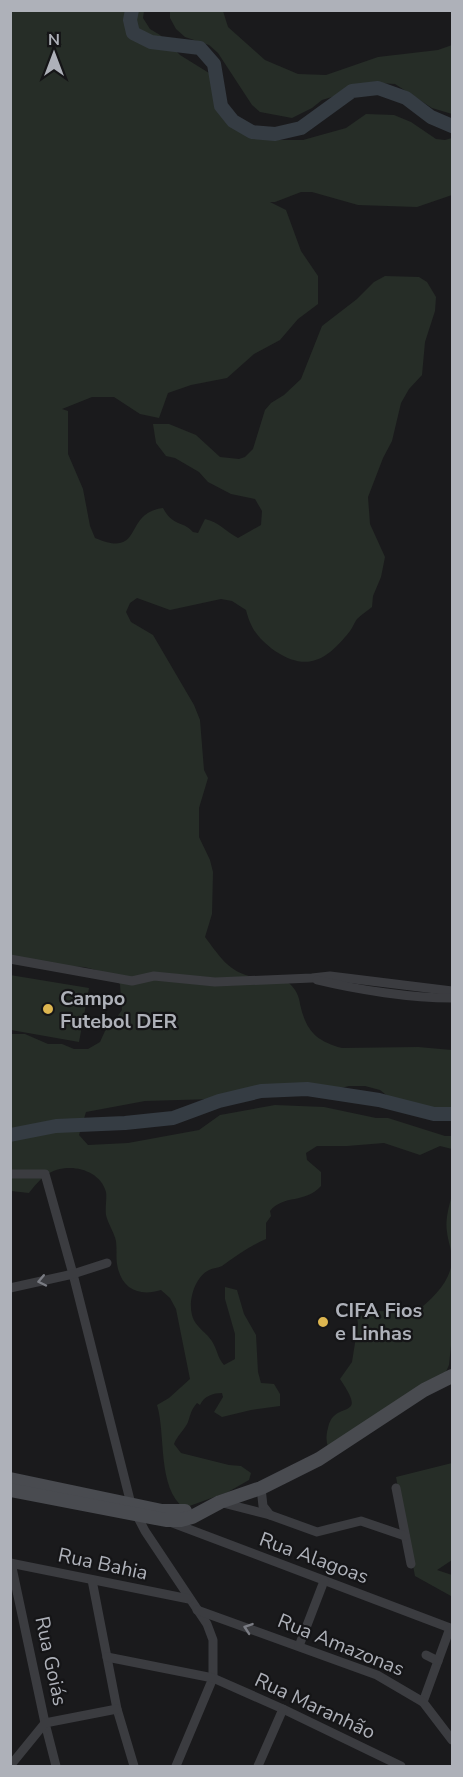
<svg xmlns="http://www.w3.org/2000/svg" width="463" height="1777" font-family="'Nunito Sans',sans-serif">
<rect width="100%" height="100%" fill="#1a1a1c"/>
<g fill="#262d27">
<path d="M11 11H144L143 18 150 29 160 35 180 55 209 73 236 123 255 135 268 140H303L346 128 366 114 394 115 411 122 436 139 445 140 452 138V195L417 207 358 205 312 192H301L275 202H270L286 210 301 251 318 276V304L298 319 280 340 254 354 227 378 191 385 168 393 159 418 140 414 114 397H92L62 409 68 411V454L83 489 90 526 95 538C145 559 122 513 163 508 173 527 182 520 193 532L198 533 205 519C219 522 225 531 238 538L261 525 262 511 255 499 231 494 208 482 199 472 175 458 166 456 156 443 153 424H169L196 435 220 457 239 459 245 457 253 449 265 410 271 403 284 395 301 379 322 326 357 299 374 282 385 276 419 277 427 282 436 297 435 311 425 342 422 375 409 389 401 403 392 441 383 458 368 497 370 524 385 557 381 577 373 596 372 607C367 611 361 615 357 619 354 623 353 627 350 631 328 659 308 673 275 651 259 639 251 630 246 610L232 601 221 599 170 610 137 598 130 603 126 612 131 622 153 635 194 705 200 720 204 770 208 778 199 808V837L210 860 213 872 212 914 205 937C218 954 227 970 249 976 262 979 280 975 290 984 296 990 299 996 300 1004 306 1031 316 1041 342 1048L418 1047 452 1050V1112L436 1109 431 1111 430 1117H421L408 1112 380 1090 365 1086H349L329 1091 249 1092 213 1099 145 1101 86 1112 79 1135 88 1145 128 1143 199 1130 220 1115 275 1105 324 1107 376 1118H388L445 1136H452V1149L440 1146 420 1155 384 1143 347 1146H317L306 1153 307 1160 321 1172V1186C305 1204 284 1194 270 1211L271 1216 266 1223V1239C250 1246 236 1256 222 1266 218 1268 213 1268 209 1270 195 1277 188 1300 192 1315 195 1328 209 1333 214 1345 218 1353 218 1358 224 1365L235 1359V1334L225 1299V1287L237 1290 244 1314 256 1335 258 1372 261 1383 274 1384 280 1394V1406L251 1410 222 1417 214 1412 223 1397 222 1393C213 1393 204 1396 200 1405L197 1403C191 1410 191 1413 188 1422 185 1429 177 1436 174 1444L181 1453 229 1465 241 1466 251 1473 249 1480 228 1492 184 1508C157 1488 166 1434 157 1405L169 1398 190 1379 176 1309 170 1298 161 1290C139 1297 121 1289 117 1264 116 1257 117 1249 116 1241 114 1232 108 1224 106 1215 105 1207 107 1199 106 1192 102 1176 85 1168 70 1168 50 1168 41 1178 29 1193L11 1191V1034H25L48 1044H62L74 1049H88L100 1042 105 1031 114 1021 122 1010 120 984C108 974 99 970 84 967L11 964Z"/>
<path d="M170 11H223L228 27 265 60 298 74 326 75 378 57 438 50 452 45V114L432 108 395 84 378 83 322 100 312 108 292 118 260 112 252 105 218 53 209 45 185 37 176 29 170 18Z"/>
<path d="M10 975 89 988 79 1042 11 1030Z"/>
<path d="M452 1195V1336L449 1365 442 1381 328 1447C326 1441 326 1435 328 1428 334 1398 370 1423 340 1379L352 1362 358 1324 357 1317 379 1311 416 1312C432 1299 451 1282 452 1260 452 1251 448 1241 447 1232 445 1220 449 1206 452 1195Z"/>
<path d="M452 1463V1560L437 1570 452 1575 451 1596 415 1576 396 1477Z"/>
</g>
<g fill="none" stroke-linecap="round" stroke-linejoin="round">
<g stroke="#353c43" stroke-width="14">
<path d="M132 10 130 20 133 33 151 42 200 48 214 64 221 106 233 121 252 132 275 134 301 128 352 91 378 88 406 98 431 117 452 126"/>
<path d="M10 1135 56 1126 125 1123 173 1118 219 1101 261 1091 307 1089 379 1100 434 1114H452"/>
</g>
<g stroke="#3b3c40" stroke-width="9">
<path d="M10 959 132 981 154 976 215 982 312 978 330 976 452 991"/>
<path d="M317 980C358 990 411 998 452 998"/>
<path d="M10 1174H45L73 1274 131 1504 145 1531 207 1624 213 1640V1678L176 1766"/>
<path d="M10 1288 73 1274 107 1263"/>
<path d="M261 1488 263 1506 270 1515"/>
<path d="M396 1488 411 1564"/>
<path d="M223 1503 270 1515 317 1532 361 1521 405 1536"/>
<path d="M170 1522 450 1628 423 1702"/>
<path d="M10 1563 189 1599"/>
<path d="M11 1563 45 1723 56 1766"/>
<path d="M92 1580 117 1709 134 1766"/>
<path d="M197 1610 377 1675 423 1702 452 1740"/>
<path d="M299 1646 324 1581"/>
<path d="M426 1655 438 1661"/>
<path d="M107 1657 213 1678 283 1709 401 1766"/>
<path d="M10 1766 45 1723 117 1709"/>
<path d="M258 1766 283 1709"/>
</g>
<g stroke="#494b50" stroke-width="14">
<path d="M10 1479 162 1511H185"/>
<path d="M10 1490 166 1520H181L192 1517 220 1502 261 1488 319 1459 424 1390 452 1376"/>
</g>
</g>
<defs><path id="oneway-chevron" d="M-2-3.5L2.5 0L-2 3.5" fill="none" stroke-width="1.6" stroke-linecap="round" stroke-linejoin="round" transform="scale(1.5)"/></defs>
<g stroke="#7a7c83">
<use href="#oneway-chevron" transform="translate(42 1281) rotate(168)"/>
<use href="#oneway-chevron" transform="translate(248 1628) rotate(-161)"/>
</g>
<g fill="#ddb650" stroke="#151517" stroke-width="2">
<circle cx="48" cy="1009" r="6"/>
<circle cx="323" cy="1322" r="6"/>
</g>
<g text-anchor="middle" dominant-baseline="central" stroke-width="4.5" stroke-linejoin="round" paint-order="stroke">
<g font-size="20" font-weight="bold" fill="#aeb1b9" stroke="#151517" text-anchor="start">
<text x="60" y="998">Campo<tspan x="60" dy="23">Futebol DER</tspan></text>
<text x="335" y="1310">CIFA Fios<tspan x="335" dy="23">e Linhas</tspan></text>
</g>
<g font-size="20" fill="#aeb1b9" stroke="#151517">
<text transform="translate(314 1558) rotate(20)">Rua Alagoas</text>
<text transform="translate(103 1564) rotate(12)">Rua Bahia</text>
<text transform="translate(341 1645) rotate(22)">Rua Amazonas</text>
<text transform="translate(51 1661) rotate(78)">Rua Goiás</text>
<text transform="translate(315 1706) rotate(25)">Rua Maranhão</text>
</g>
</g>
<rect width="463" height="1777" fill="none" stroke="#aeb1b9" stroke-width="24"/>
<g transform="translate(54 54)" stroke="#151517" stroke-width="4.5" paint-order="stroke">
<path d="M0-4.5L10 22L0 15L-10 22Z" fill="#aeb1b9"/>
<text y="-9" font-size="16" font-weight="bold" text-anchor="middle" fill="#aeb1b9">N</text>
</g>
</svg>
